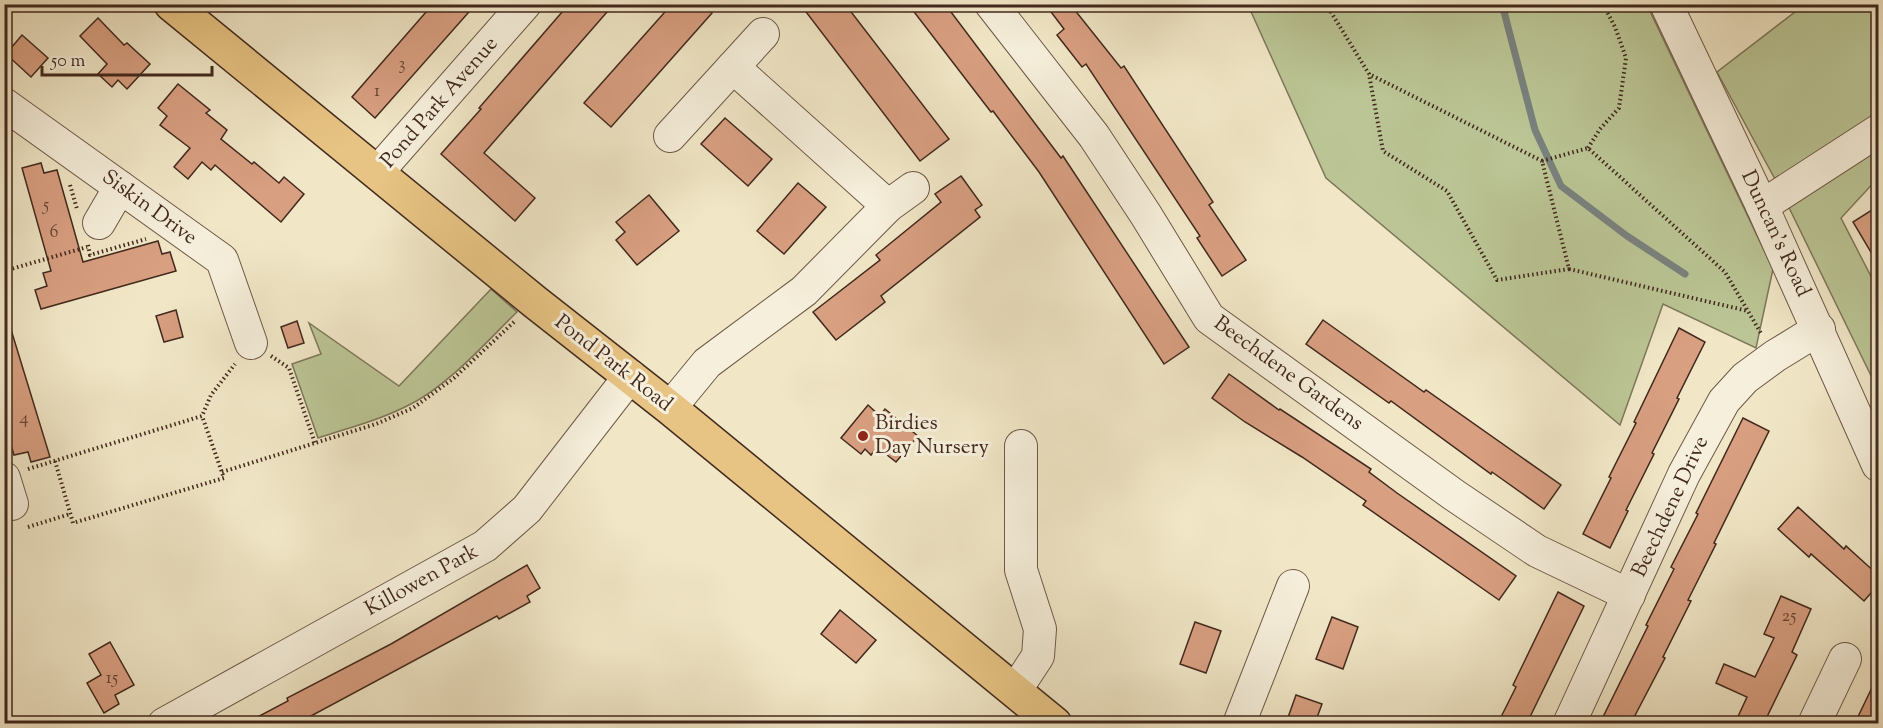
<svg xmlns="http://www.w3.org/2000/svg" width="1883" height="728" font-family="'Sorts Mill Goudy',serif">
<rect width="100%" height="100%" fill="#f1e7c7"/>
<filter id="stains"><feTurbulence type="fractalNoise" baseFrequency=".00333" numOctaves="4"/><feColorMatrix values="0 0 0 0 .2 0 0 0 0 .09 0 0 0 0 .02 0 0 0 .5 -.17"/></filter>
<radialGradient id="worn" r=".72"><stop offset=".6" stop-color="#630" stop-opacity="0"/><stop offset="1" stop-color="#630" stop-opacity=".3"/></radialGradient>
<g fill="#bbc595" stroke="#7e775a" stroke-width="1.5">
<path d="M1248 5H1647L1773 269 1756 348 1663 304 1620 425 1326 178Z"/>
<path d="M1804 5H1878V178L1841 218 1878 290V390L1776 181 1717 72Z"/>
<path d="M491 289 517 312C486 342 448 386 409 405 380 420 348 428 318 438L292 364 321 354 309 323 399 386Z"/>
</g>
<g fill="none" stroke-linecap="round" stroke-linejoin="round">
<path stroke="#79827e" stroke-width="7" d="M1502 4 1535 130 1561 186 1627 236 1685 274"/>
</g>
<g fill="#d89f81" stroke="#42291e" stroke-width="1.5">
<path d="M433 4H476L375 118 352 97Z"/>
<path d="M569 4H614L484 153 535 198 515 221 441 154 481 109 479 108Z"/>
<path d="M672 4H701L712 13 611 127 584 103Z"/>
<path d="M800 4H845L949 139 920 161Z"/>
<path d="M908 4H945L1061 158 1063 156 1189 347 1164 364 1039 172 993 111 991 112Z"/>
<path d="M1045 4H1070L1121 68 1124 66 1213 202 1209 205 1246 260 1222 276 1197 238 1200 236 1086 64 1082 67 1057 35 1064 29Z"/>
<path d="M98 18 124 45 127 43 150 64 127 89 118 80 112 87 98 74 107 64 80 36Z"/>
<path d="M22 35 48 58 31 77 6 54Z"/>
<path d="M178 84 210 110 206 113 227 130 221 139 252 164 254 162 279 183 284 177 304 194 281 222 215 165 211 170 202 162 188 179 174 167 190 148 160 125 167 116 158 108Z"/>
<path d="M725 118 772 159 748 186 701 144Z"/>
<path d="M41 163 44 173 57 170 83 262 158 241 162 254 170 252 176 271 41 309 35 290 47 286 43 273 51 271 22 168Z"/>
<path d="M961 176 982 205 975 210 980 217 881 296 885 302 836 340 813 312 880 260 876 255 941 202 935 194Z"/>
<path d="M798 183 826 207 784 254 757 231Z"/>
<path d="M649 195 679 231 637 265 616 240 625 232 616 222Z"/>
<path d="M1878 206V264L1853 222Z"/>
<path d="M176 310 183 337 164 342 156 316Z"/>
<path d="M1323 320 1424 392 1426 390 1561 485 1544 509 1492 472 1491 474 1391 401 1389 403 1306 344Z"/>
<path d="M297 321 304 343 288 348 281 327Z"/>
<path d="M9 323 50 457 31 462 28 452 14 455 4 422V324Z"/>
<path d="M1679 328 1705 342 1677 398 1679 399 1652 453 1654 454 1626 510 1628 511 1610 548 1583 534 1611 478 1609 477 1636 423 1634 422Z"/>
<path d="M1229 374 1279 410 1280 409 1371 469 1369 472 1397 493 1516 576 1499 600 1363 505 1366 501 1302 457 1245 422 1212 398Z"/>
<path d="M868 405 880 416 885 409 918 436 896 462 877 447 871 455 865 449 861 454 841 438Z"/>
<path d="M1743 418 1769 431 1714 543 1716 544 1688 600 1691 601 1663 657 1665 658 1631 723H1600L1648 626 1646 625 1674 569 1671 567 1698 514 1696 513Z"/>
<path d="M1798 507 1844 549 1846 546 1878 575V585L1864 601 1811 554 1809 557 1778 529Z"/>
<path d="M527 565 540 588 527 596 530 602 499 619 497 616 298 723H246L288 701 287 698 391 644Z"/>
<path d="M1558 592 1584 606 1527 723H1498L1516 687 1513 685Z"/>
<path d="M1781 596 1811 609 1792 652 1797 655 1764 723H1735L1747 697 1716 683 1724 664 1755 677 1774 638 1764 634Z"/>
<path d="M840 610 876 640 856 663 821 634Z"/>
<path d="M1332 617 1358 627 1343 669 1316 659Z"/>
<path d="M1195 622 1221 631 1206 673 1180 664Z"/>
<path d="M110 642 134 685 115 695 119 704 104 713 87 683 101 675 89 654Z"/>
<path d="M1878 675V723H1855Z"/>
<path d="M1296 695 1322 704 1315 723H1286Z"/>
</g>
<g fill="none" stroke-linecap="round" stroke-linejoin="round">
<defs>
<g id="minor">
<path d="M991 4 1094 136 1146 215 1209 318 1454 495 1537 551 1629 595"/>
<path d="M1666 4 1762 206 1878 465"/>
<path d="M733 67 888 206"/>
<path d="M4 104 222 260 251 343"/>
<path d="M670 136 763 34"/>
<path d="M379 174 388 160 525 4"/>
<path d="M1762 206 1878 131"/>
<path d="M99 223 120 187"/>
<path d="M670 408 707 363 804 291 888 206 913 188"/>
<path d="M4 478 12 504"/>
<path d="M1015 691 1038 656 1040 629 1021 570V446"/>
<path d="M164 724 485 546 527 509 630 376"/>
<path d="M1239 724 1293 586"/>
<path d="M1569 724 1684 474 1724 401 1745 378 1775 356 1819 329"/>
<path d="M1814 724 1845 659"/>
</g>
<path id="major" d="M171 4 535 302 670 408 1055 724"/>
</defs>
<use href="#minor" stroke="#6e5848" stroke-width="34"/>
<use href="#major" stroke="#42291e" stroke-width="36"/>
<g stroke="#42291e" stroke-width="4" stroke-dasharray="1.5 3" stroke-linecap="butt">
<path d="M1326 4 1369 74 1383 151 1447 191 1497 280 1569 269 1542 161 1369 74"/>
<path d="M1588 148 1600 129 1619 108 1626 58 1615 27 1603 4"/>
<path d="M1542 161 1588 148 1725 272 1762 335"/>
<path d="M70 185 77 209"/>
<path d="M88 245 90 255 146 239"/>
<path d="M1569 269 1748 311"/>
<path d="M4 271 87 247"/>
<path d="M271 356 289 368 315 443"/>
<path d="M55 461 73 523 224 478 202 416"/>
<path d="M28 469 202 416 211 395 235 364"/>
<path d="M222 472 376 424 413 408 454 378 515 321"/>
<path d="M28 527 70 514"/>
</g>
<use href="#minor" stroke="#f6efdb" stroke-width="32"/>
<use href="#major" stroke="#e8c484" stroke-width="33"/>
</g>
<circle fill="#8f2418" stroke="#f6efdb" stroke-width="2" cx="863" cy="436" r="6"/>
<g text-anchor="middle" dominant-baseline="central" stroke-width="6" stroke-linejoin="round" paint-order="stroke">
<g font-size="18" fill="#684637">
<text x="402" y="65">3</text>
<text x="377" y="92">1</text>
<text x="46" y="206">5</text>
<text x="54" y="233">6</text>
<text x="24" y="419">4</text>
<text x="1789" y="617">25</text>
<text x="112" y="679">15</text>
</g>
<g font-size="21" fill="#42291e" stroke="#f6efdb">
<text transform="translate(440 103) rotate(-49)">Pond Park Avenue</text>
<text transform="translate(149 208) rotate(36)">Siskin Drive</text>
<text transform="translate(1775 234) rotate(65)">Duncan's Road</text>
<text transform="translate(613 364) rotate(38)">Pond Park Road</text>
<text transform="translate(1288 374) rotate(36)">Beechdene Gardens</text>
<text transform="translate(1671 507) rotate(-65)">Beechdene Drive</text>
<text transform="translate(422 581) rotate(-29)">Killowen Park</text>
</g>
<g font-size="21" fill="#42291e" stroke="#f6efdb" text-anchor="start">
<text x="875" y="424">Birdies<tspan x="875" dy="24">Day Nursery</tspan></text>
</g>
</g>
<rect width="1883" height="728" fill="none" stroke="#f1e7c7" stroke-width="24"/>
<rect x="6" y="6" width="1871" height="716" fill="none" stroke="#42291e" stroke-width="3"/>
<rect x="12" y="12" width="1859" height="704" fill="none" stroke="#42291e" stroke-width="1.5"/>
<path d="M42 66v9h170v-9" fill="none" stroke="#42291e" stroke-width="3"/>
<text x="51" y="66" font-size="18" fill="#42291e" stroke="#f6efdb" stroke-width="4.5" paint-order="stroke">50 m</text>
<rect width="100%" height="100%" filter="url(#stains)"/>
<rect width="100%" height="100%" fill="url(#worn)"/>
</svg>
